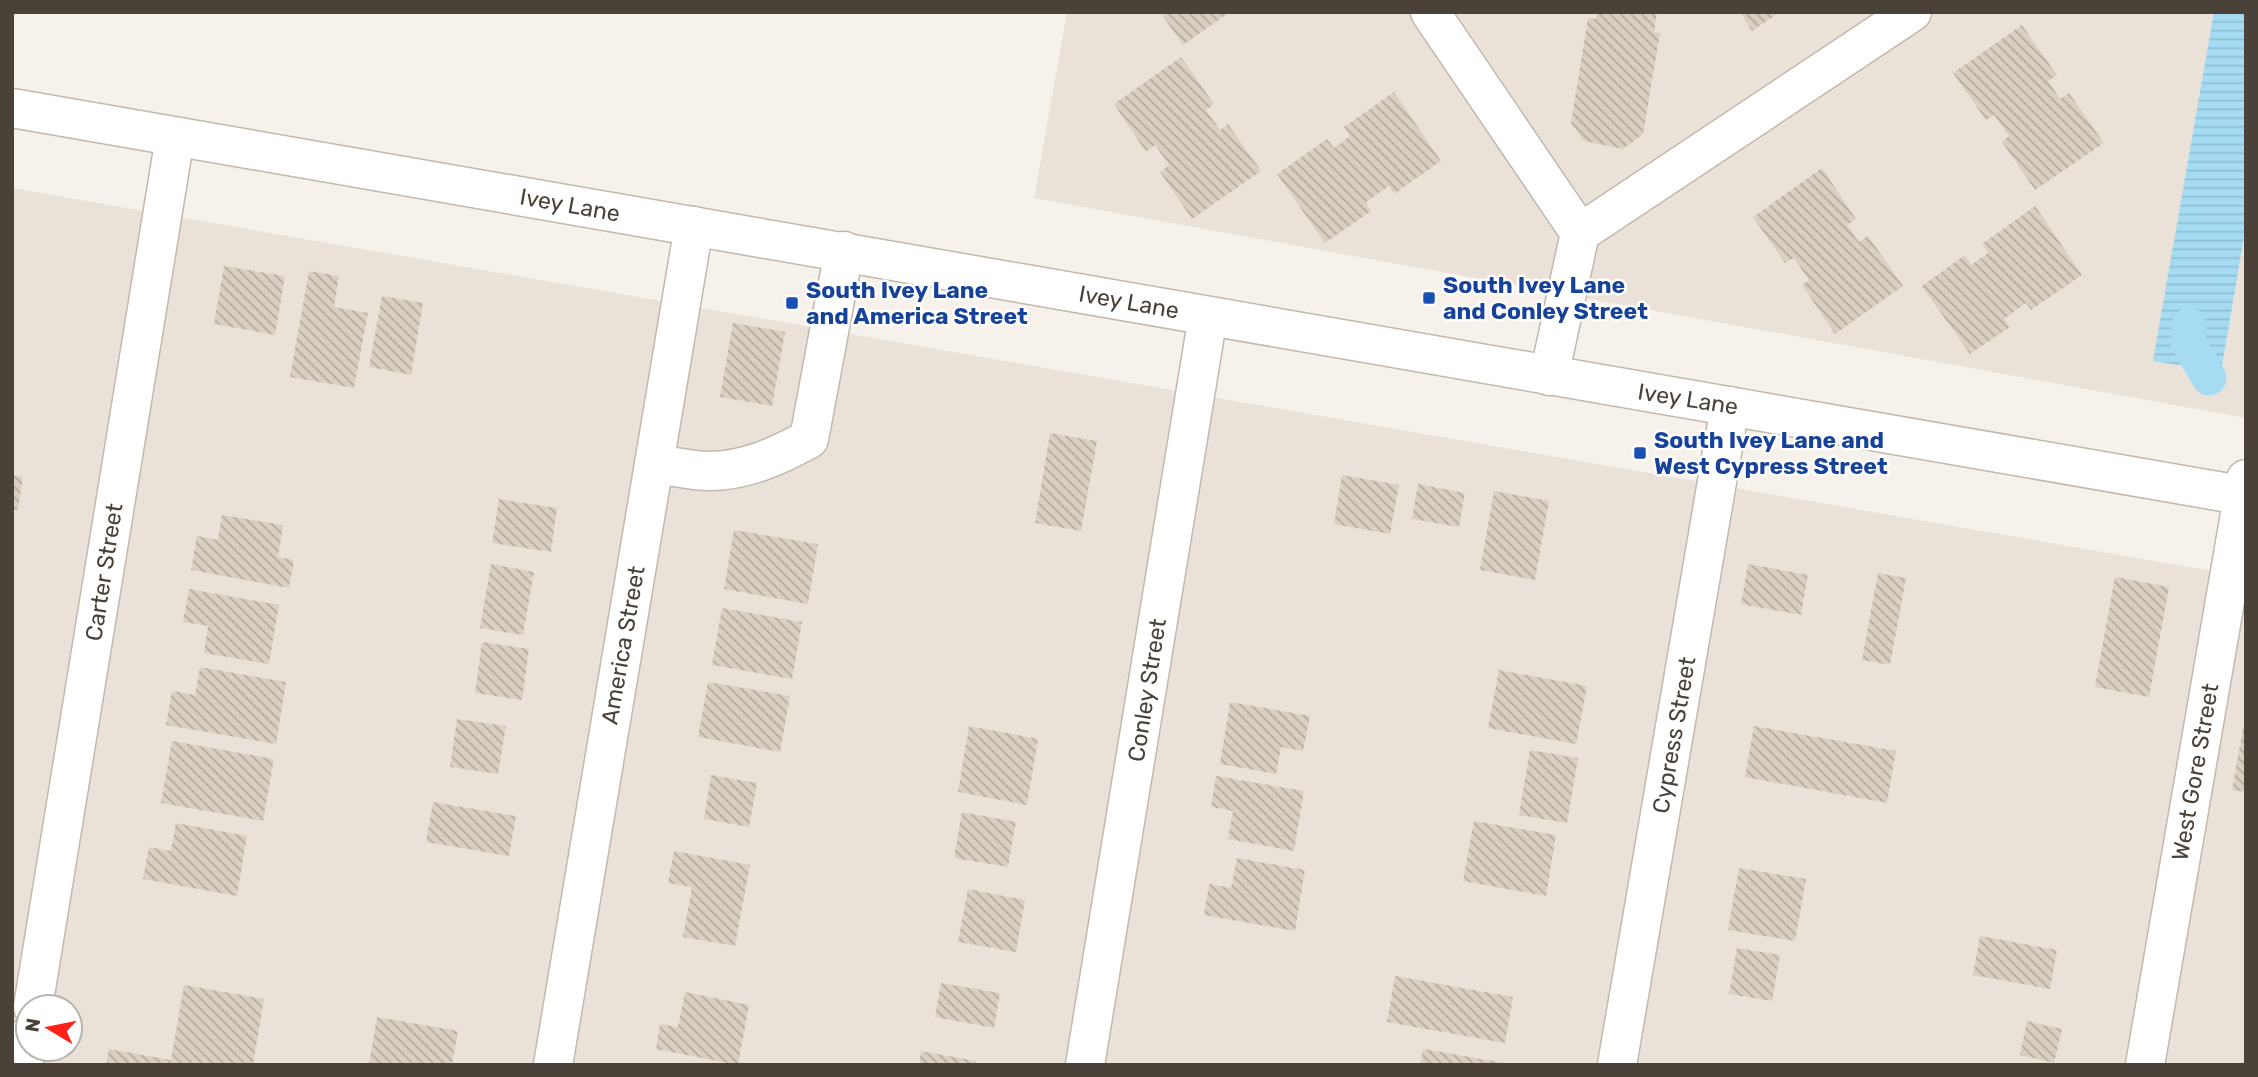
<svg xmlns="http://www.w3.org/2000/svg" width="2258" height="1077" font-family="Rubik,sans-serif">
<defs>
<pattern id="water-rules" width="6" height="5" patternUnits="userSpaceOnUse" patternTransform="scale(1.75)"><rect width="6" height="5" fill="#a6dcf3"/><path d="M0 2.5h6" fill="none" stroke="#90bed1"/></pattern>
<pattern id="building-back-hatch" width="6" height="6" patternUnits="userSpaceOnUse" patternTransform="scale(1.75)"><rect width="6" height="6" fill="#dbcfc2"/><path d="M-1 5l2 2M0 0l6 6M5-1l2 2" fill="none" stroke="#b4aa9f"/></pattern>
</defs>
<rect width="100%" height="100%" fill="#f6f1eb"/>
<g fill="#eae2d9" fill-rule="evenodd">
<path d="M1067 12H2246V418L1034 198Z"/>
<path d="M12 188 2246 577V1065H12ZM28 1007H70V1049H28Z"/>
</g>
<path fill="url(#water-rules)" d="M2214 12H2246V225L2221 372 2153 361Z"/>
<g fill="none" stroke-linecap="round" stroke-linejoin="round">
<path stroke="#a6dcf3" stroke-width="35" d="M2189 325 2188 342 2209 378"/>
</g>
<g fill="url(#building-back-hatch)">
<path d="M1160 12H1230L1183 45Z"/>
<path d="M1597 12H1657L1654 32 1660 33 1643 134 1623 149 1584 141 1571 123 1588 18 1596 19Z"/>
<path d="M1740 12H1780L1752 31Z"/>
<path d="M2022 25 2057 75 2048 81 2060 99 2069 93 2104 143 2035 190 2002 142 2009 136 1994 115 1986 120 1953 73Z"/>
<path d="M1181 57 1214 104 1206 110 1220 130 1228 124 1261 171 1192 219 1160 172 1169 165 1155 145 1146 152 1114 104Z"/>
<path d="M1394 92 1441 161 1394 194 1389 186 1366 202 1371 211 1325 243 1277 174 1327 139 1334 148 1350 136 1344 127Z"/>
<path d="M1822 168 1856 219 1847 225 1859 242 1868 236 1903 286 1835 334 1802 285 1809 280 1794 258 1785 263 1753 217Z"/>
<path d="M2035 206 2082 275 2031 310 2026 303 2004 319 2010 327 1970 354 1922 286 1965 255 1971 265 1988 253 1982 244Z"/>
<path d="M224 266 285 276 275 335 214 324Z"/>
<path d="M309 271 339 276 334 307 368 313 354 388 290 377Z"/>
<path d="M382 296 423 303 411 375 369 367Z"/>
<path d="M733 323 785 332 772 406 720 397Z"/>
<path d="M1050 433 1097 441 1081 531 1035 523Z"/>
<path d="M12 475 23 477 18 510 12 509Z"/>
<path d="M1342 475 1399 485 1390 534 1334 524Z"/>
<path d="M1418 484 1465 493 1459 527 1412 519Z"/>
<path d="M1494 491 1549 501 1535 580 1480 570Z"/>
<path d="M499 499 557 508 551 552 492 543Z"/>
<path d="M222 515 283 525 278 557 294 560 289 588 191 570 197 536 218 540Z"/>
<path d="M734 530 818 544 808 604 724 589Z"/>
<path d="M491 564 534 572 523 635 480 628Z"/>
<path d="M1748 564 1808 575 1801 615 1741 604Z"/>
<path d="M1878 573 1906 578 1890 665 1862 660Z"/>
<path d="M2115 577 2169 587 2149 697 2095 687Z"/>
<path d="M189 589 279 605 269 664 204 653 208 626 183 622Z"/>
<path d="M722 608 802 622 792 679 712 665Z"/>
<path d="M482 642 529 649 522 700 475 693Z"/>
<path d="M200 667 286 682 276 744 166 725 172 691 195 695Z"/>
<path d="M1499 670 1587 686 1576 744 1488 728Z"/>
<path d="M708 682 790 696 780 752 698 737Z"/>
<path d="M1230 702 1310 716 1303 751 1281 747 1276 774 1220 764Z"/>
<path d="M457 719 506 726 498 774 450 767Z"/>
<path d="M969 726 1038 739 1027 805 958 792Z"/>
<path d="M1754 726 1896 751 1887 803 1745 777Z"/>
<path d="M2243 728H2246V792L2232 790Z"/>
<path d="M172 741 274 759 263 821 161 803Z"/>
<path d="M1530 750 1578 758 1567 823 1519 815Z"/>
<path d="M711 775 757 783 749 827 704 819Z"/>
<path d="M1216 776 1304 791 1294 851 1228 839 1233 811 1211 807Z"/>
<path d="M433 802 516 816 509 856 426 842Z"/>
<path d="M962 812 1016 822 1008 867 954 858Z"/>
<path d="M1474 821 1556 835 1546 896 1463 881Z"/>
<path d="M176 823 247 836 237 896 143 879 149 847 171 851Z"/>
<path d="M674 851 750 865 735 946 683 937 692 887 668 883Z"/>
<path d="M1237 858 1305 870 1295 931 1204 915 1209 884 1231 888Z"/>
<path d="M1739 868 1806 879 1795 941 1728 930Z"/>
<path d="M968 889 1025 900 1016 952 958 942Z"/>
<path d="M1980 936 2057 950 2050 989 1973 975Z"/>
<path d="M1737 948 1780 955 1772 1001 1729 994Z"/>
<path d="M1395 976 1513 997 1505 1043 1387 1022Z"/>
<path d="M941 983 1000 993 994 1028 935 1017Z"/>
<path d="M184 985 264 999 253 1065H106L109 1049 171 1060Z"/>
<path d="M685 992 749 1005 738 1065 656 1049 660 1024 678 1027Z"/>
<path d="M377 1017 458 1031 452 1065H369Z"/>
<path d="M2027 1021 2062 1029 2054 1063 2020 1055Z"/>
<path d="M1423 1049 1505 1063V1065H1420Z"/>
<path d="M921 1051 976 1061V1065H919Z"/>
</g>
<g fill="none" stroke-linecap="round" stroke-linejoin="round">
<defs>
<g id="minor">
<path d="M1430 12 1580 233 1549 376"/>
<path d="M12 108 2246 496"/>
<path d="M1580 233 1912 12"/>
<path d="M654 464C672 466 691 471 709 471 745 471 778 456 809 439L844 251"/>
<path d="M33 1007 175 137"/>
<path d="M23 1065 28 1036"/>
<path d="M553 1065 694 226"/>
<path d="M1085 1065 1208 316"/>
<path d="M1617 1065 1730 406"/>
<path d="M2145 1065 2246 479"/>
</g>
</defs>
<use href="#minor" stroke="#c2b8ad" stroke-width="41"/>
<use href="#minor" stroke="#fff" stroke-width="38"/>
</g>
<g fill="#1a4fb4" stroke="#fff" stroke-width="2.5">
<rect x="1422" y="291" width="14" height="14" rx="3.5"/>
<rect x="785" y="296" width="14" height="14" rx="3.5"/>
<rect x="1633" y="446" width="14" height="14" rx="3.5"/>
</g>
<g text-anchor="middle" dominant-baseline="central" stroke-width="5" stroke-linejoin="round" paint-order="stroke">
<g font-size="23" fill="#4a4138" stroke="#fff">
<text transform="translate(570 205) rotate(10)">Ivey Lane</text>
<text transform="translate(1129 302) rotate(10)">Ivey Lane</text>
<text transform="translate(1688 399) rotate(9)">Ivey Lane</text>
<text transform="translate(104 572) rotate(-81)">Carter Street</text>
<text transform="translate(623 645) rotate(-80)">America Street</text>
<text transform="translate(1147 690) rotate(-81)">Conley Street</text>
<text transform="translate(1674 735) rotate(-80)">Cypress Street</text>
<text transform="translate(2195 772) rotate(-80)">West Gore Street</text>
</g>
<g font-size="23" font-weight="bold" fill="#164399" stroke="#fff" text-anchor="start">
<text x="1443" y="285">South Ivey Lane<tspan x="1443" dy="26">and Conley Street</tspan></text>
<text x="806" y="290">South Ivey Lane<tspan x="806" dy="26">and America Street</tspan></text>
<text x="1654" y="440">South Ivey Lane and<tspan x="1654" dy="26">West Cypress Street</tspan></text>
</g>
</g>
<rect width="2258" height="1077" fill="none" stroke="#4a4138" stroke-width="28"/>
<g transform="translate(49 1028) rotate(280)"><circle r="33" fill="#ffffff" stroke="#b7b3af" stroke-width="2"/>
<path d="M0-5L12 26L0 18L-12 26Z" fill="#ff2118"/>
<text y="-10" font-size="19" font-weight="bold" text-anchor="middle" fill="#4a4138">N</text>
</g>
</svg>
